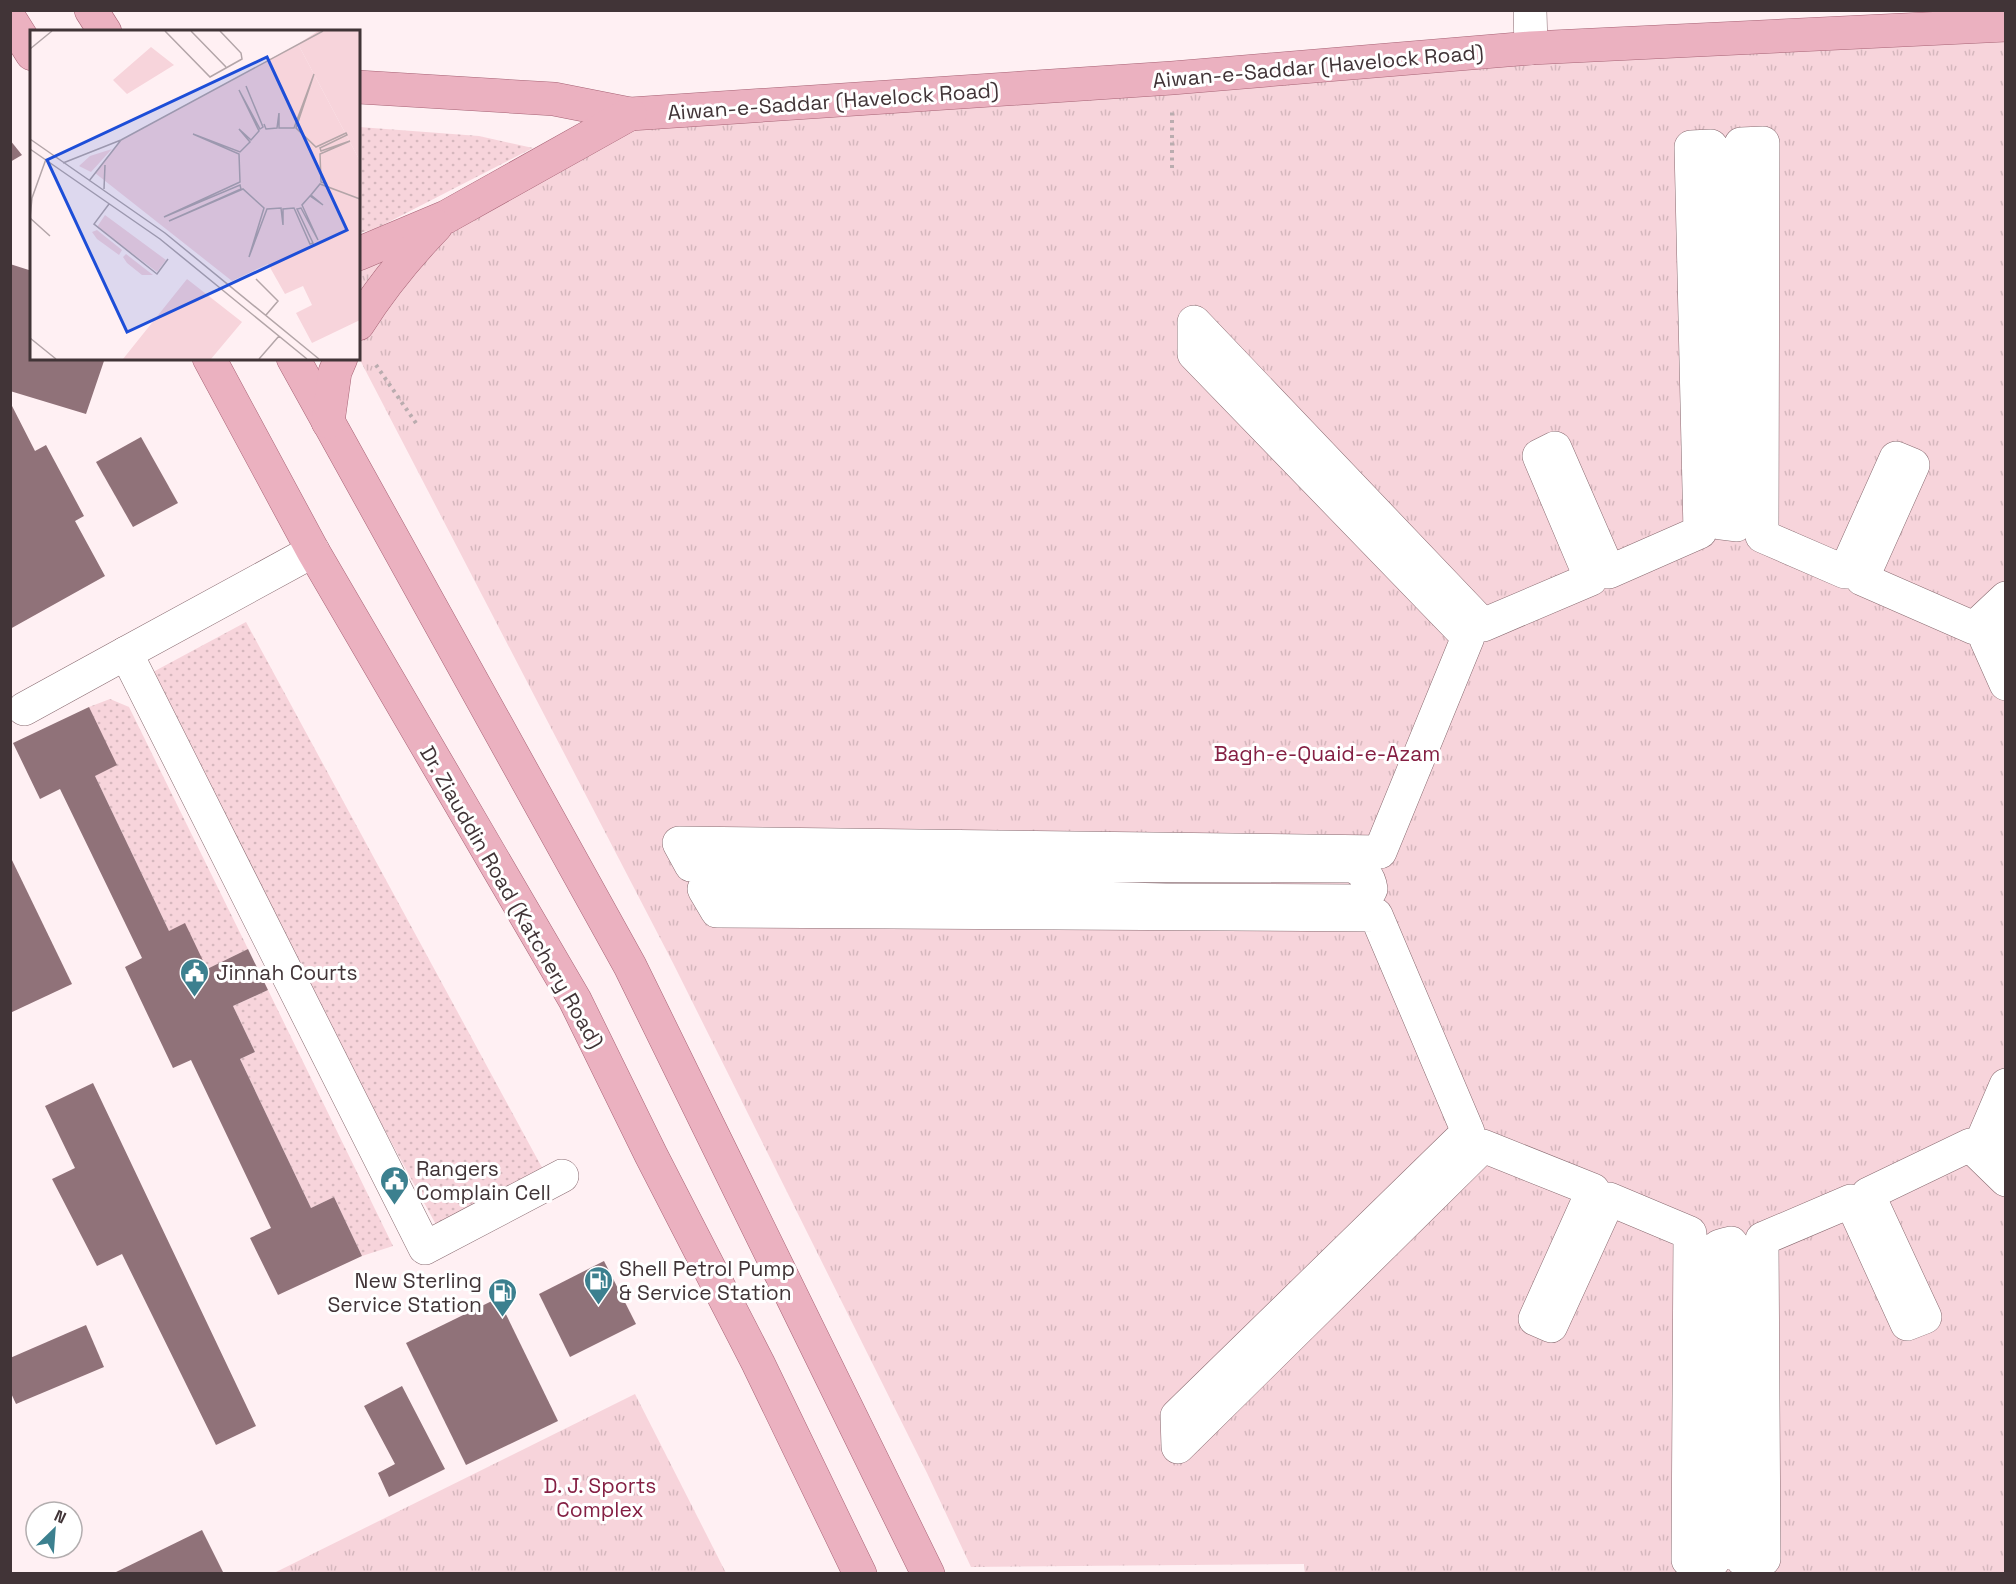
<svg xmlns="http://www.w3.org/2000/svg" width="2016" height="1584" font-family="'Space Grotesk',sans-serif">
<defs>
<pattern id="grass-dots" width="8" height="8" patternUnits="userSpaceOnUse" patternTransform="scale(1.5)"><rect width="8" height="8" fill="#f7d4db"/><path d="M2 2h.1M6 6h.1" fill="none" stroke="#d5b7bd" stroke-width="1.8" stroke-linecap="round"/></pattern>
<pattern id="park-tufts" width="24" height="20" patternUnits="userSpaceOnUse" patternTransform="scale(1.5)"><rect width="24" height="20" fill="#f7d4db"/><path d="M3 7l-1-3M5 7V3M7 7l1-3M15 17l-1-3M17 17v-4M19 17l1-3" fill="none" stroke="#d5b7bd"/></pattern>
</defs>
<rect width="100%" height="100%" fill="#fff0f3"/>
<g fill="url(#grass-dots)">
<path d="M359 127 479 136 533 148 375 229 359 233Z"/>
<path d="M246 622 546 1175 440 1232 140 679Z"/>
<path d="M110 699 129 707 248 949 207 969 169 931 95 776 89 707Z"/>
<path d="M268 990 393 1246 362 1256 334 1197 311 1208 240 1059 255 1052 233 1006Z"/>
</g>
<g fill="url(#park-tufts)">
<path d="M2005 29V1573L1305 1574 1304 1564 971 1567 927 1473 673 963 359 358V254L630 114Z"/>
<path d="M635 1394 726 1573H274Z"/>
</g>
<g fill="#907279">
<path d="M10 140 22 155 10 162Z"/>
<path d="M10 264 32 271V358H105L86 414 10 391Z"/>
<path d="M10 402 35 451 46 445 84 516 75 521 105 576 10 629Z"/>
<path d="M141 437 178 503 133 527 96 462Z"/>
<path d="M89 707 117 765 95 776 169 931 185 923 207 969 248 949 268 990 233 1006 255 1052 240 1059 311 1208 334 1197 362 1256 278 1295 250 1238 271 1228 191 1060 173 1068 125 967 142 958 60 789 40 799 13 743Z"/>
<path d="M10 856 72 984 10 1013Z"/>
<path d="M93 1083 256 1426 216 1445 122 1254 97 1266 52 1179 75 1168 45 1106Z"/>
<path d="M604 1261 636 1324 570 1357 539 1294Z"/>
<path d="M498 1298 558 1421 466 1465 406 1343Z"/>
<path d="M86 1325 104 1367 16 1404 10 1391V1358Z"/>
<path d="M402 1386 445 1469 389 1497 378 1473 395 1464 364 1406Z"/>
<path d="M202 1530 224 1574H112Z"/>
</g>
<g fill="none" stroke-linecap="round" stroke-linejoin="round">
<defs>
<g id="minor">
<path d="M1530 10 1531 48"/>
<path d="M313 551 126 653 425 1248 562 1176"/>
<path d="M2006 598 1974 628 1862 579 1913 465 1896 458 1845 572 1762 536 1763 143 1741 144 1746 509 1744 517 1736 525 1720 523 1716 516 1711 146 1691 147 1700 532 1609 572 1555 448 1539 456 1591 579 1483 625 1194 322V354L1468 637 1380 852 679 843 691 865 1353 866C1364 872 1369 876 1371 889L1367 896 1361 901 1166 900 704 889 717 911 1376 915 1468 1132 1177 1416 1178 1447 1483 1146 1593 1190 1535 1319 1551 1326 1609 1199 1690 1233 1688 1560H1714L1711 1256C1715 1246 1721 1245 1731 1243L1743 1258 1742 1559H1764L1762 1239 1851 1201 1907 1324 1925 1317 1868 1194 1970 1145 2006 1180"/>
<path d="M2006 621 1986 639 2006 684"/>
<path d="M24 709 126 653"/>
<path d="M2006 1085 1985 1134 2006 1154"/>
</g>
<g id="major">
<path d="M91 10 105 32"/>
<path d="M10 19 32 54"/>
<path d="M358 87 554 99 630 114 1172 78 1531 48 2006 25"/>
<path d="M358 254 446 217 630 114"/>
<path d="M358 324C381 288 406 257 436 226"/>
<path d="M209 358 313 551 575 1000 651 1155 758 1363 860 1574"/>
<path d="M293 358 630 966 928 1574"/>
<path d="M328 422 335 372 341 358"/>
</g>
</defs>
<use href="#minor" stroke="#886a70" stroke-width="34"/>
<use href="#major" stroke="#a76375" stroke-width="34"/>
<g stroke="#baacaf" stroke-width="4" stroke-dasharray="3 4.5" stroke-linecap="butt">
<path d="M1172 168V112"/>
<path d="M376 365 418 426"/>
</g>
<use href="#minor" stroke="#fff" stroke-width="33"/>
<use href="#major" stroke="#ebb1c0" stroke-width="33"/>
</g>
<defs>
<symbol id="civic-pin" viewBox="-11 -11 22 30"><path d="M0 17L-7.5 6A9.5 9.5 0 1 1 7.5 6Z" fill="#3c808f" stroke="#fff"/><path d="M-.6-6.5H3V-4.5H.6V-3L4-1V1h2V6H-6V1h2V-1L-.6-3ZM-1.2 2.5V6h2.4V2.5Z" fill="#fff"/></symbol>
<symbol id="fuel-pin" viewBox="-11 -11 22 30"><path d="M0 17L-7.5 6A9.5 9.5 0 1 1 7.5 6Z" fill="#3c808f" stroke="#fff"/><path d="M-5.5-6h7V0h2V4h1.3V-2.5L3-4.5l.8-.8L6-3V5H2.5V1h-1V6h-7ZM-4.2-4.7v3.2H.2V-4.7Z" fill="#fff"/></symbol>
</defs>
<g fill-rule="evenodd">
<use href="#civic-pin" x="178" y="956" width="33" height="45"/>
<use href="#civic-pin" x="378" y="1164" width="33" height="45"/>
<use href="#fuel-pin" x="582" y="1264" width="33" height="45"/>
<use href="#fuel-pin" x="486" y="1276" width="33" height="45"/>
</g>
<g text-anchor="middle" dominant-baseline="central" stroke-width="6" stroke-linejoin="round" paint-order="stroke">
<g font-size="21" fill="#413437" stroke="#fff">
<text transform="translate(1318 66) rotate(-5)">Aiwan-e-Saddar (Havelock Road)</text>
<text transform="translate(833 101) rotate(-4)">Aiwan-e-Saddar (Havelock Road)</text>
<text transform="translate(512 897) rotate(60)">Dr. Ziauddin Road (Katchery Road)</text>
</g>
<g font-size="21" fill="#841f43" stroke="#fff">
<text x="1327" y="753">Bagh-e-Quaid-e-Azam</text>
<text x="600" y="1485">D. J. Sports<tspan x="600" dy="24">Complex</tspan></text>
</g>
<g font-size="21" fill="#413437" stroke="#fff" text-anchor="start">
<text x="216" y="972">Jinnah Courts</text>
<text x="416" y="1168">Rangers<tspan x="416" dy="24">Complain Cell</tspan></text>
<text x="619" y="1268">Shell Petrol Pump<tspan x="619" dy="24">&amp; Service Station</tspan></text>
<text x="482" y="1280" text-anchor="end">New Sterling<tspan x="482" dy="24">Service Station</tspan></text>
</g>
</g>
<g transform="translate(30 30)">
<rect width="330" height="330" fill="#fff0f3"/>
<path d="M288 1H330V131L268 14ZM121 17 144 35 97 64 83 50ZM82 119 61 142 49 136 60 126ZM75 185 136 230 127 242 67 197ZM67 200 92 220 89 225 67 209 62 202ZM96 224 123 245H112L97 233 93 227Z" fill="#f7d4db"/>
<path d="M268 14 330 131V290L282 313 266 283 282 275 273 256 255 264 238 234 202 251 65 143 91 110ZM157 249 212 292 181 329H93Z" fill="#f7d4db"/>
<path fill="none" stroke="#b3a5a8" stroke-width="1.5" d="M135 1 180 47 212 29 211 23 190 1M161 1 196 37M0 19 22 1M216 56 233 97 230 99 209 60 229 101 221 110 209 99 220 112 210 122 163 104 209 124 210 152 134 187 210 155 211 159 139 191 213 159 234 178 219 227 237 179 251 178 253 195V179L264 178 280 214 283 213 267 179 271 178 288 210 272 175 280 166 293 175 281 165 290 154 330 169M234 94 236 99 247 98 249 83V98H264L284 44 266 98 286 117 316 103 317 105 290 118 291 121 320 111 290 124 291 152 297 154M0 109 135 203 289 329M0 119 130 209 277 329M16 129 2 168 0 188 20 206M33 133 91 110 293 1M59 151 91 110M74 159 75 135M79 174 64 194 127 244 138 229M226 249 248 271 236 285M0 308 26 329M229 329 249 306"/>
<path fill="#1d4ed8" fill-opacity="0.15" stroke="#1d4ed8" stroke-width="3" d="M237 27 317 200 97 302 17 130Z"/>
<rect width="330" height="330" fill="none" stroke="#413437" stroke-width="3"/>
</g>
<rect width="2016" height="1584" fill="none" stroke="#413437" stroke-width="24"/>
<g transform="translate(54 1530) rotate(25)"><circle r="28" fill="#ffffff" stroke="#b3aeaf" stroke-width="1.5"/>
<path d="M0-4.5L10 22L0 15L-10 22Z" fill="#3c808f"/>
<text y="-9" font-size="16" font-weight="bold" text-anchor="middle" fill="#413437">N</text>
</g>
</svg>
